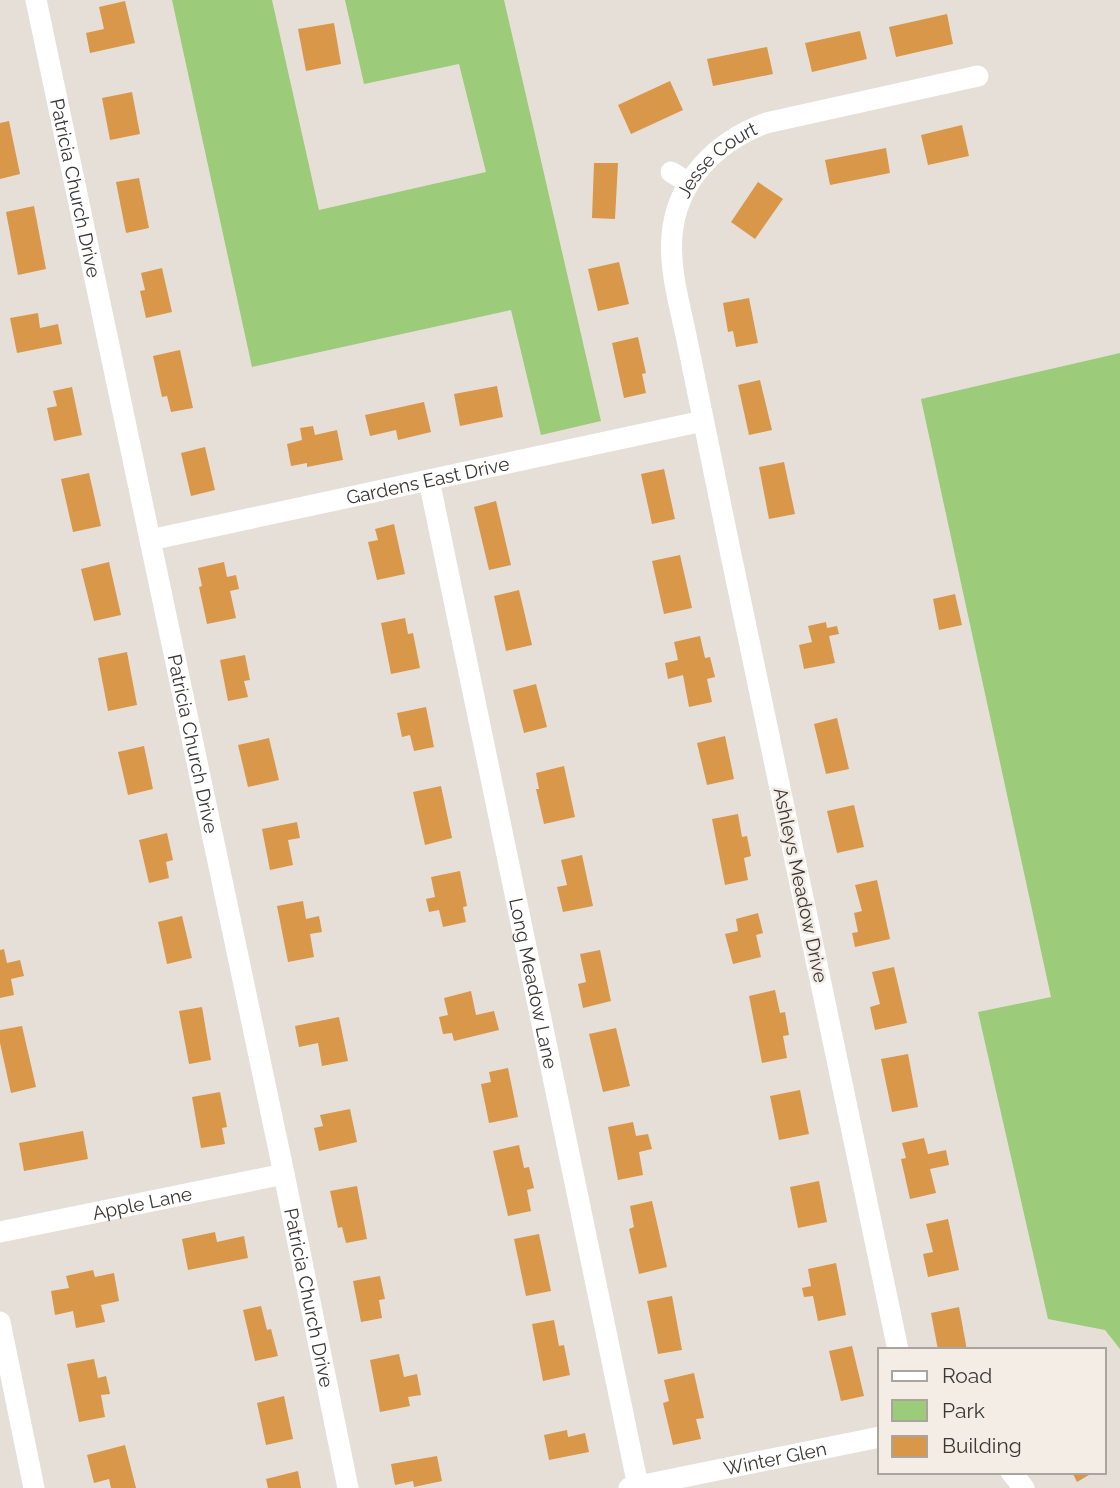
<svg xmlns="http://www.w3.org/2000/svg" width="1120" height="1488" font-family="Raleway,sans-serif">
<rect width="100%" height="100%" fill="#e6dfd8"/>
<g fill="#9ccb79">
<path d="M172 0H272L319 210 486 172 459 64 364 84 345 0H504L601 421 541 435 511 310 252 367Z"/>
<path d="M1120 353V1349L1105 1330 1048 1319 978 1012 1051 997 921 399Z"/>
</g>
<g fill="#d99749">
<path d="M125 1 135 43 90 53 86 33 104 29 99 7Z"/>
<path d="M947 14 953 44 896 57 889 27Z"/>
<path d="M334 23 341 64 306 71 298 29Z"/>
<path d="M860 31 867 59 812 72 805 43Z"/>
<path d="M767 47 773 74 713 86 707 59Z"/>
<path d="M670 81 683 110 631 134 618 105Z"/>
<path d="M132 92 140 134 110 140 102 98Z"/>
<path d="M9 121 20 174 0 179V123Z"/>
<path d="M962 125 969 156 928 165 921 135Z"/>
<path d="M886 148 890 173 830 185 825 160Z"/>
<path d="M594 163H618L615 219 592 218Z"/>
<path d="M139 178 149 228 126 233 116 182Z"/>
<path d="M758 182 783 199 755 239 731 222Z"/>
<path d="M34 206 46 269 18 275 6 212Z"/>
<path d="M619 262 629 304 598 311 588 269Z"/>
<path d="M162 268 172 312 146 318 140 291 145 290 141 273Z"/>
<path d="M749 298 758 343 736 347 733 331 728 332 723 303Z"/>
<path d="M38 313 40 328 58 324 62 344 17 353 10 318Z"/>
<path d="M638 337 646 373 642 374 646 393 624 398 612 343Z"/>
<path d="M180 350 193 408 171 412 167 396 162 397 153 356Z"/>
<path d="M760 380 772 430 749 435 738 385Z"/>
<path d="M497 386 503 417 460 426 454 394Z"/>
<path d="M72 387 82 435 54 441 47 408 57 406 53 391Z"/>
<path d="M424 402 431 432 398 440 396 430 370 436 365 415Z"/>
<path d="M313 426 315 435 337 430 343 460 307 467V463L291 466 287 444 302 440 300 428Z"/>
<path d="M205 447 215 490 191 496 181 453Z"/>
<path d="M784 462 795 514 769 519 759 467Z"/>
<path d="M664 469 675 519 652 524 641 474Z"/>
<path d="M89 473 101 526 73 532 61 479Z"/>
<path d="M496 501 511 565 489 570 474 507Z"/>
<path d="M394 524 405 574 377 580 368 542 378 540 375 529Z"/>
<path d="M680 555 692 608 664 614 652 561Z"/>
<path d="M109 562 121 615 94 621 81 569Z"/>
<path d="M224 562 227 577 236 575 239 589 230 591 236 618 207 624 199 587 202 586 198 568Z"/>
<path d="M519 590 532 645 506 651 494 596Z"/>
<path d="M955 594 962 625 939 630 933 599Z"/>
<path d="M405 618 408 634 413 633 420 668 391 674 381 623Z"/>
<path d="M826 622 827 628 837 626 839 634 829 636 835 663 804 669 799 645 812 642 808 626Z"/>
<path d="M700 636 705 658 710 657 715 677 707 679 712 702 689 707 683 675 668 679 665 663 678 660 674 642Z"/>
<path d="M127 652 137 705 108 711 98 658Z"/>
<path d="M245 655 250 680 244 681 248 697 228 701 220 660Z"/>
<path d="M536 684 547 727 524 733 513 690Z"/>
<path d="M426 707 434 747 414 751 410 735 402 737 397 713Z"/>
<path d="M837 718 849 769 826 774 814 724Z"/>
<path d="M725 736 734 779 707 785 697 743Z"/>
<path d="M269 738 279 780 248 787 238 745Z"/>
<path d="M144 746 153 789 128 795 118 752Z"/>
<path d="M564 766 575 817 544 824 536 789H539L536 773Z"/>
<path d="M441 786 452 838 425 845 413 792Z"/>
<path d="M854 805 864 847 837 853 827 811Z"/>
<path d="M738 814 742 837 747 836 751 856 744 858 748 880 725 885 712 819Z"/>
<path d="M297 822 300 838 288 840 293 865 270 870 262 829Z"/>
<path d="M167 833 173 860 166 862 169 878 149 883 139 840Z"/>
<path d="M582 855 593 906 563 912 557 887 567 885 561 860Z"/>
<path d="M460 871 467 906 463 907 466 922 443 927 439 910 429 912 426 899 435 897 431 877Z"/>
<path d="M877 880 890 939 855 947 852 933 858 932 854 913 862 911 855 885Z"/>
<path d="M303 901 306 919 319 916 322 932 310 934 314 957 288 962 277 906Z"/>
<path d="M758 913 763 933 756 935 761 957 733 964 725 934 738 931 736 919Z"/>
<path d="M182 916 192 958 167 964 158 922Z"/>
<path d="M4 949 7 963 20 960 24 976 11 979 14 995 0 998V950Z"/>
<path d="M600 950 611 1001 583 1008 578 984 586 982 580 954Z"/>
<path d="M894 967 907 1023 875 1030 870 1007 880 1004 872 972Z"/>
<path d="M775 990 780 1013 785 1012 789 1035 783 1036 787 1058 762 1063 749 996Z"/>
<path d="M471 991 476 1015 494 1011 499 1030 454 1041 452 1033 443 1034 439 1017 448 1015 444 998Z"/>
<path d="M202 1007 211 1060 189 1064 179 1011Z"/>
<path d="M339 1017 348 1061 322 1066 318 1043 299 1047 295 1026Z"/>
<path d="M22 1026 36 1087 11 1093 0 1043V1030Z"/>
<path d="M616 1028 630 1086 603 1092 589 1034Z"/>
<path d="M908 1054 918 1107 892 1112 881 1059Z"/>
<path d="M508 1068 518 1117 489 1123 481 1084 491 1082 489 1072Z"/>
<path d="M800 1090 809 1134 779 1140 770 1096Z"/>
<path d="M220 1092 227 1127 222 1128 225 1144 201 1148 192 1097Z"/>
<path d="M350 1109 357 1142 319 1151 314 1128 323 1126 320 1115Z"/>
<path d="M633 1122 636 1136 648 1134 652 1149 639 1152 643 1175 618 1180 608 1127Z"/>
<path d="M83 1131 88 1159 24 1171 19 1143Z"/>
<path d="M924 1138 928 1154 946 1150 949 1165 930 1169 936 1193 910 1199 901 1159 906 1158 902 1143Z"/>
<path d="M519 1145 524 1168 529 1167 534 1188 527 1190 531 1211 508 1216 493 1151Z"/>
<path d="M819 1181 827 1222 798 1228 790 1187Z"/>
<path d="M357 1186 367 1239 346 1243 342 1227 338 1228 330 1191Z"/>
<path d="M652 1201 667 1267 639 1274 629 1229 634 1227 630 1206Z"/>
<path d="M948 1219 959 1270 928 1277 923 1254 933 1252 926 1224Z"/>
<path d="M215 1232 217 1242 244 1236 248 1258 188 1270 182 1239Z"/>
<path d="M539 1234 551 1291 526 1296 514 1239Z"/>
<path d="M836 1263 846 1315 818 1321 813 1296 804 1297 802 1288 811 1286 808 1269Z"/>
<path d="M93 1270 95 1277 114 1273 119 1301 101 1305 105 1322 76 1328 73 1311 55 1315 51 1291 69 1288 66 1276Z"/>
<path d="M380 1276 385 1299 379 1300 382 1318 361 1322 353 1281Z"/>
<path d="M672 1296 682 1350 658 1354 647 1301Z"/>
<path d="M261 1306 267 1330 271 1329 278 1356 255 1361 243 1310Z"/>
<path d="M959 1307 967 1350H938L931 1313Z"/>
<path d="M554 1320 559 1346 564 1345 570 1375 543 1381 532 1324Z"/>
<path d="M852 1346 864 1396 841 1401 829 1351Z"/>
<path d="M399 1354 404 1377 417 1374 421 1395 408 1397 410 1406 380 1412 370 1360Z"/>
<path d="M94 1359 98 1378 106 1376 110 1394 101 1395 105 1417 79 1422 67 1364Z"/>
<path d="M694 1373 704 1418 696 1419 701 1439 673 1445 663 1403 669 1401 664 1380Z"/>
<path d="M284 1396 293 1439 266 1445 257 1403Z"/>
<path d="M567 1430 568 1437 585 1433 589 1452 549 1460 544 1435Z"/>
<path d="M125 1445 136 1488H111L109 1479 94 1483 87 1455Z"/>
<path d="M437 1456 442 1481 414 1487 413 1481 395 1485 391 1464Z"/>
<path d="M298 1471 301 1488H268L266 1479Z"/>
<path d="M1072 1472H1094L1077 1482Z"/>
</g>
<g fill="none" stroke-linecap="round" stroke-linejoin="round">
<g stroke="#fff" stroke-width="21">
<path id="s1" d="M36 0 284 1174 348 1488"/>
<path d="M671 172 689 183"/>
<path id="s2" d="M429 480 638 1486"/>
<path id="s3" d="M150 540 703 421"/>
<path id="s4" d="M0 1232 284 1174"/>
<path d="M0 1322 34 1488"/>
<path id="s5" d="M898 1350C842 1085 787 820 731 555 717 485 702 415 688 345 681 309 669 272 672 236 676 181 717 141 766 123L978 76"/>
<path d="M1011 1472 1024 1488"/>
<path id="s6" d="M629 1488 880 1437"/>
</g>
</g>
<g text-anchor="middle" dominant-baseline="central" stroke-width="5" stroke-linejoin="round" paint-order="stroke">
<g font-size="19" fill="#3a3735" stroke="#f4ede6">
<text stroke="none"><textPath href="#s5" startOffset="1230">Jesse Court</textPath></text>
<text stroke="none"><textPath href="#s1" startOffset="192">Patricia Church Drive</textPath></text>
<text stroke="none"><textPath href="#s3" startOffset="284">Gardens East Drive</textPath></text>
<text stroke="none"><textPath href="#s1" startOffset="760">Patricia Church Drive</textPath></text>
<text transform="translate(801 885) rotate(78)">Ashleys Meadow Drive</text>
<text stroke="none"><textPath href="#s2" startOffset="514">Long Meadow Lane</textPath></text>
<text stroke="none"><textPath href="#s4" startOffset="145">Apple Lane</textPath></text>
<text stroke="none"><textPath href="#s1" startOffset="1326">Patricia Church Drive</textPath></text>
<text stroke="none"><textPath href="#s6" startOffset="149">Winter Glen</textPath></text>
</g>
</g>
<rect x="878" y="1348" width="228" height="126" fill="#f4ede6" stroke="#aaa49f" stroke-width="2"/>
<rect x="892" y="1371" width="35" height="10" fill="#ffffff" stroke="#aaa49f" stroke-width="2"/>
<text x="942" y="1383" font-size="21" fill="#3a3735">Road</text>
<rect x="892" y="1400" width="35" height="21" fill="#9ccb79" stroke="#aaa49f" stroke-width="2"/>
<text x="942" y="1418" font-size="21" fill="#3a3735">Park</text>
<rect x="892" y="1436" width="35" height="21" fill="#d99749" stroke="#aaa49f" stroke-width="2"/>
<text x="942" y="1453" font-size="21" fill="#3a3735">Building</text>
</svg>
